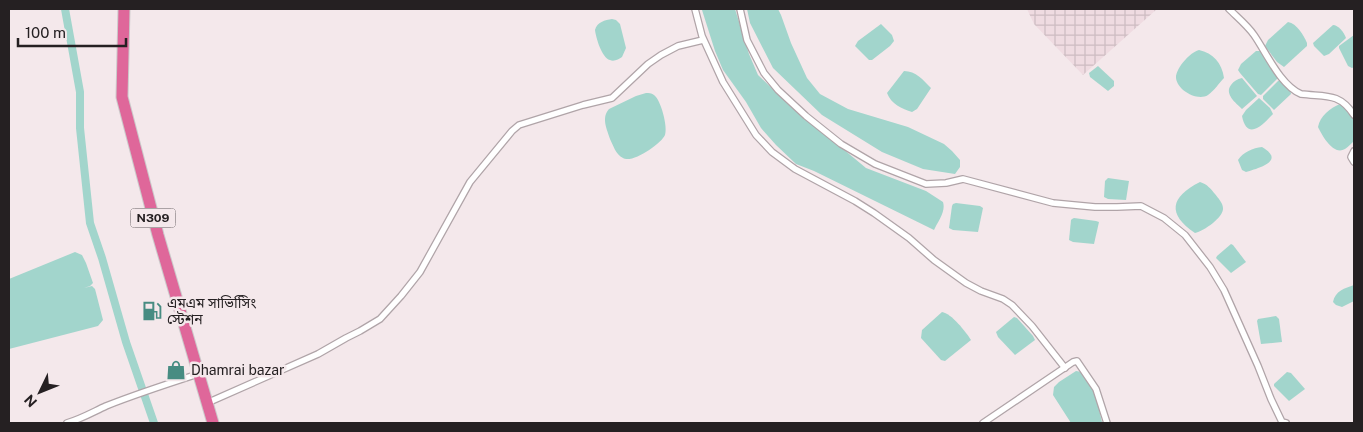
<svg xmlns="http://www.w3.org/2000/svg" width="1363" height="432" font-family="'Public Sans','Noto Sans Bengali',sans-serif">
<defs>
<pattern id="industrial-grid" width="8" height="8" patternUnits="userSpaceOnUse" patternTransform="scale(1.25)"><rect width="8" height="8" fill="#efdbe1"/><path d="M0 4h8M4 0v8" fill="none" stroke="#cdbcc1"/></pattern>
</defs>
<rect width="100%" height="100%" fill="#f4e8eb"/>
<path fill="url(#industrial-grid)" d="M1027 9H1157L1083 75 1034 24Z"/>
<g fill="#a2d5cc">
<path d="M702 9H735L749 54 758 75 784 100 866 168 926 191 943 202C946 212 938 221 934 230L814 171 796 164 776 145 761 128 746 102 723 70 715 51 702 10Z"/>
<path d="M747 9H778L781 15 791 43 807 78 820 94 848 109 908 127 944 144 952 151 960 160V167L955 174 923 169 882 152 822 115 773 68 750 23Z"/>
<path d="M612 19 616 20 620 24 626 48 622 57C619 59 614 62 610 60 602 58 596 38 595 30 597 22 605 20 612 19Z"/>
<path d="M1288 22C1297 24 1303 34 1307 43V46L1284 67 1277 62 1265 46 1268 40Z"/>
<path d="M881 24 892 35 894 41 890 46 872 60H869L855 46 858 41Z"/>
<path d="M1333 25C1338 25 1344 32 1346 38L1329 54 1324 56 1314 46 1313 43Z"/>
<path d="M1354 35V67L1352 68 1348 66 1339 48V46Z"/>
<path d="M1199 50C1213 53 1222 63 1224 78 1219 83 1214 91 1208 95 1197 102 1175 89 1176 76 1177 70 1182 63 1186 59 1190 55 1193 52 1199 50Z"/>
<path d="M1256 51H1260L1278 78 1261 95 1258 94 1240 73 1238 70 1241 64Z"/>
<path d="M1098 66 1114 81V86L1108 91 1090 77 1089 73Z"/>
<path d="M904 71C916 71 923 80 931 88L917 109 912 112C902 109 891 104 887 93Z"/>
<path d="M1242 78 1257 96 1242 109C1236 103 1224 94 1231 85 1234 81 1237 79 1242 78Z"/>
<path d="M1280 80 1290 89 1291 94 1274 110 1263 99V96L1278 81Z"/>
<path d="M646 93C649 93 651 93 654 95 661 100 668 127 665 135 661 144 632 164 623 158 616 155 613 145 610 139 607 129 601 118 609 109L636 96Z"/>
<path d="M1259 98 1270 108 1273 114C1264 124 1247 142 1242 116L1246 110Z"/>
<path d="M1340 104C1357 113 1354 124 1354 141 1352 143 1348 147 1345 149 1333 156 1322 135 1318 127 1320 116 1330 108 1340 104Z"/>
<path d="M1262 147C1286 161 1259 168 1246 172L1242 170 1238 160C1243 152 1253 148 1262 147Z"/>
<path d="M1108 178 1129 181 1126 200 1108 199 1104 197 1105 181Z"/>
<path d="M1200 182C1207 184 1211 189 1215 194 1218 198 1223 203 1223 208 1224 217 1204 231 1195 233 1167 214 1170 197 1200 182Z"/>
<path d="M956 203 980 206 983 208 978 232 953 230 949 228 952 206 953 204Z"/>
<path d="M1074 218 1096 221 1099 222 1094 244 1073 242 1069 240 1071 220 1072 219Z"/>
<path d="M1231 244 1233 245 1246 262 1231 273 1216 258 1217 256Z"/>
<path d="M75 252 82 255 86 263 93 283 90 286 84 288 92 286 95 289 103 320 98 326 9 349V279Z"/>
<path d="M1354 285V301L1342 307 1336 305 1333 302C1335 291 1345 288 1354 285Z"/>
<path d="M942 312C951 313 966 332 971 340L945 361 941 360 921 338 922 330Z"/>
<path d="M1276 316 1279 319 1282 342 1261 344 1257 321 1258 319Z"/>
<path d="M1014 317 1017 318 1033 336 1035 340 1015 355 998 337 996 332Z"/>
<path d="M1076 371C1092 372 1099 409 1102 422L1101 423H1071L1053 395 1054 387 1059 382Z"/>
<path d="M1287 372 1291 373 1305 389 1289 401 1274 386V384Z"/>
</g>
<g fill="none" stroke-linecap="round" stroke-linejoin="round">
<path stroke="#a2d5cc" stroke-width="8" d="M65 9 80 92V128L90 223 102 258 126 342 154 423"/>
<defs>
<g id="street">
<path d="M695 9 702 36 723 82 756 135 772 152 795 169 855 201 874 213 909 238 934 260 966 283 981 291 1003 299 1012 305 1032 326 1065 368"/>
<path d="M740 9 747 40 764 73 778 90 806 116 841 144 875 164 926 184 946 183 963 179 1053 203 1095 207H1117L1141 206 1164 218 1185 235 1210 267 1224 290 1258 366 1271 399 1282 422 1286 423"/>
<path d="M1229 9C1237 17 1247 25 1254 35 1266 52 1280 85 1301 94 1325 97 1339 92 1354 115"/>
<path d="M1354 151 1351 157 1354 162"/>
<path d="M207 403 318 354 346 338 360 331 380 319 401 296 420 272 470 182 512 131 519 125 583 105 612 98 648 64 661 55 678 46 703 40"/>
<path d="M67 423C81 419 93 412 106 406 136 394 167 384 198 374"/>
<path d="M983 423 1073 362 1077 361 1096 389 1107 423"/>
</g>
<path id="highway" d="M124 9 122 97 158 235 213 423"/>
</defs>
<use href="#street" stroke="#b0a4a8" stroke-width="8"/>
<use href="#highway" stroke="#cbc9ca" stroke-width="13"/>
<use href="#street" stroke="#fff" stroke-width="5.5"/>
<use href="#highway" stroke="#df679a" stroke-width="11"/>
</g>
<defs>
<symbol id="fuel-bare" viewBox="-9 -9 18 18"><path d="M-5.5-6h7V0h2V4h1.3V-2.5L3-4.5l.8-.8L6-3V5H2.5V1h-1V6h-7ZM-4.2-4.7v3.2H.2V-4.7Z" fill="#478c82" stroke="#f4e8eb" stroke-width="2.5" paint-order="stroke"/></symbol>
<symbol id="shop-bare" viewBox="-9 -9 18 18"><path d="M-5-2.5h2.3a2.7 3.5 0 0 1 5.4 0H5L5.5 6h-11ZM-1.5-2.5h3a1.5 2.3 0 0 0-3 0Z" fill="#478c82" stroke="#f4e8eb" stroke-width="2.5" paint-order="stroke"/></symbol>
</defs>
<g fill-rule="evenodd">
<use href="#fuel-bare" x="138" y="297" width="28" height="28"/>
<use href="#shop-bare" x="162" y="356" width="28" height="28"/>
</g>
<g text-anchor="middle" dominant-baseline="central" stroke-width="5" stroke-linejoin="round" paint-order="stroke">
<rect fill="#f4e8eb" stroke="#635c5e" stroke-width="1" x="130.5" y="208.5" width="45" height="19" rx="4"/>
<g font-size="12" font-weight="bold" fill="#252022">
<text x="153" y="218">N309</text>
</g>
<g font-size="14" fill="#252022" stroke="#f4e8eb" text-anchor="start">
<text x="167" y="303">এমএম সাভ‌িসি‌িং<tspan x="167" dy="16">স্ট‌েশন</tspan></text>
<text x="191" y="370">Dhamrai bazar</text>
</g>
</g>
<rect width="1363" height="432" fill="none" stroke="#252022" stroke-width="20"/>
<g transform="translate(40 392) rotate(227)" stroke="#f4e8eb" stroke-width="4" paint-order="stroke">
<path d="M0-4L9 19L0 12L-9 19Z" fill="#252022"/>
<text y="-8" font-size="14" font-weight="bold" text-anchor="middle" fill="#252022">N</text>
</g>
<path d="M18 38v8h108v-8" fill="none" stroke="#252022" stroke-width="2.5"/>
<text x="25" y="38" font-size="15" fill="#252022" stroke="#f4e8eb" stroke-width="4" paint-order="stroke">100 m</text>
</svg>
